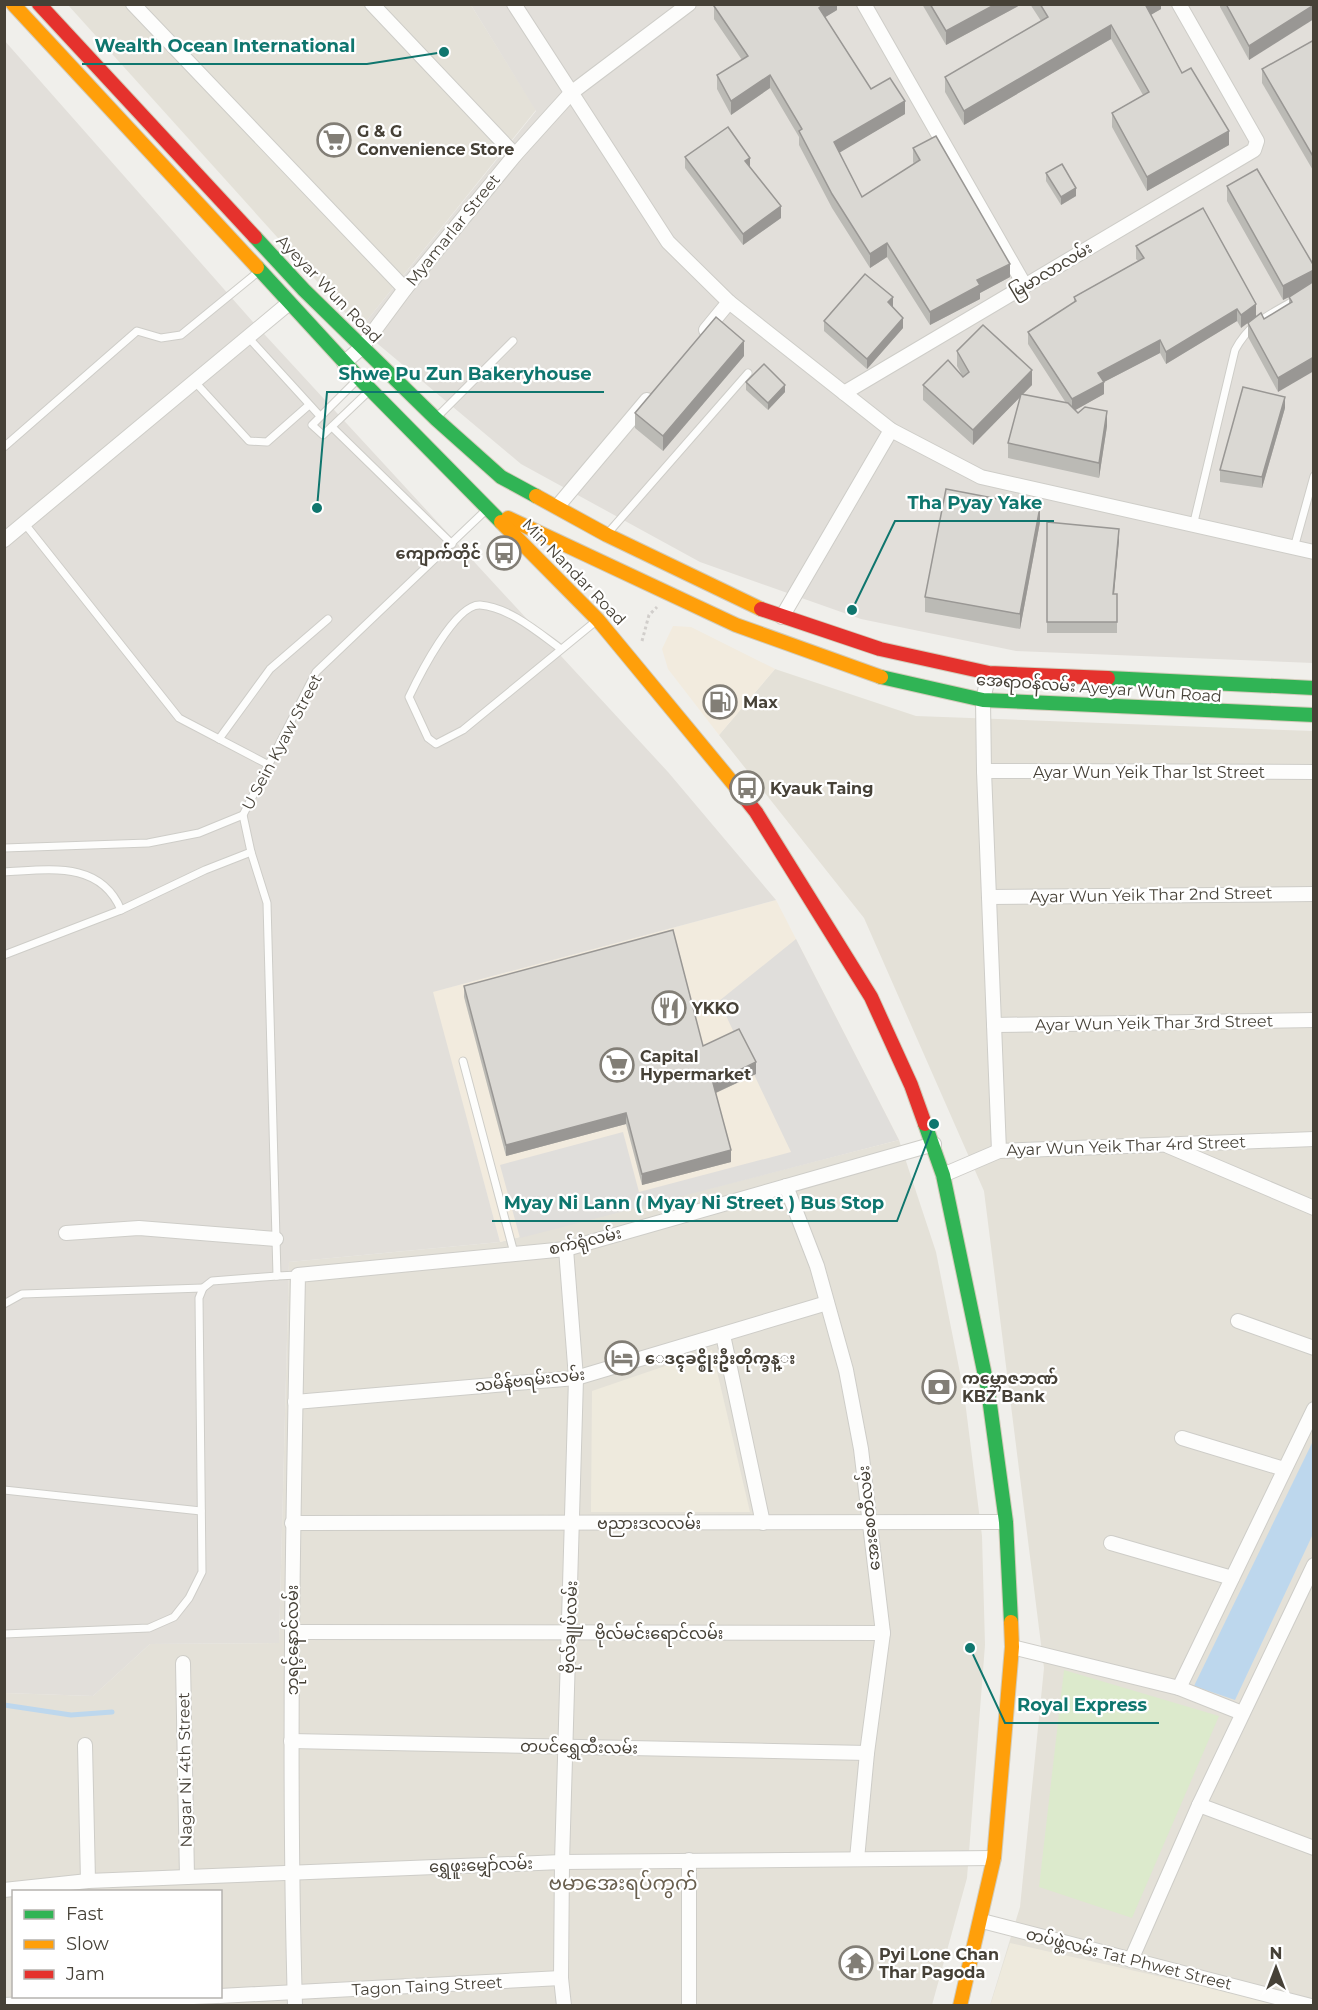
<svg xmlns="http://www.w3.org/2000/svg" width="1318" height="2010" font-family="Montserrat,'Noto Sans Myanmar',sans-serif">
<rect width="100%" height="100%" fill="#f0efeb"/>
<g fill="#e4e1d8" fill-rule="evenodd">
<path d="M68 5H471L536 110 360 329Z"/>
<path d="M775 669 916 716 1313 731V2005H990L1020 1907 1044 1668 984 1191 864 918 719 735Z"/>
<path d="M899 1140 936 1252 964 1393 982 1536 985 1645 967 1878 932 2005 5 2006V1693L93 1696 150 1644 279 1643 289 1262 500 1242ZM14 1892H220V1996H14Z"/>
</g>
<g fill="#f2ebde">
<path d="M673 626 691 627 775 669 719 735 668 669 662 649Z"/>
<path d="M776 900 899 1140 500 1242 432 992Z"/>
</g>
<g fill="#e2dfda">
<path d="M471 5H1313V663L1016 651 861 619 700 562 521 464 360 329 536 111Z"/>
<path d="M4 40 253 322 668 772 776 900 433 992 500 1242 289 1262 279 1643 150 1644 93 1696 5 1693Z"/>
</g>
<g fill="#eeeadd">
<path d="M712 1350 750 1512H591L592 1391Z"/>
<path d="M1010 1943 1286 2005 990 2006Z"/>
</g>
<path fill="#dceacc" d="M1064 1670 1219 1716 1132 1918 1039 1887Z"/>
<path fill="#e0dedb" d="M796 939 899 1140 520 1238 500 1165 623 1132 639 1192 791 1152 719 1001Z"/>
<path fill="#bdd7ed" d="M1313 1441V1534L1235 1700 1194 1686Z"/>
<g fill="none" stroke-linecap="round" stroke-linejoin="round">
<path stroke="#bdd7ed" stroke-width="5" d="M4 1705 71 1715 112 1712"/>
<defs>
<g id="lane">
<path d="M248 337 320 416"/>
<path d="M357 380 312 425 323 435 369 391"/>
<path d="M195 382 249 441 267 442 309 405"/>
<path d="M437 417 513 341"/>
<path d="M332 427 452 544"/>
<path d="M4 447 137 331 161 338 181 335 258 272"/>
<path d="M25 524 179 718 267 764"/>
<path d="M1193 526 1235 350C1249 323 1269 315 1295 300"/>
<path d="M608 533 748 373"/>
<path d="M1294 548 1314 476"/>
<path d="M561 649C539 633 509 607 480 605 455 604 419 676 409 697L428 738 436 744 463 730 596 621"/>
<path d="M219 739 270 669 328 619"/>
<path d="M4 848 148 843 199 833 243 815"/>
<path d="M4 872C48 870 100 860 121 910"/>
<path d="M4 955 121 910 205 870 251 852"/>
<path d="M463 1061 514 1253"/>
<path d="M298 1275 277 1276 267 903 251 852 243 815 316 672 485 511"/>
<path d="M4 1304 22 1294 203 1288"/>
<path d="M4 1490 201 1511"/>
<path d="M4 1634 149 1628 174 1617 189 1598 202 1572 199 1298 203 1288 212 1281 277 1276"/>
</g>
<g id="street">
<path d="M133 4 405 289"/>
<path d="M372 4 515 155"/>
<path d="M514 4 668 242 729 302 891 430 981 477 1314 552"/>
<path d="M864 4 1025 286"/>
<path d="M706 330 729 302"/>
<path d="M344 363 362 347 405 289 515 155 571 93 689 4"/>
<path d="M844 393 1254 150 1257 141 1179 4"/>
<path d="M557 507 647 400"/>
<path d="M4 540 289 303"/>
<path d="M782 617 891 430"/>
<path d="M989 673 983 700 984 771 999 1151"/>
<path d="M984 771 1314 772"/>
<path d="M989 897 1314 894"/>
<path d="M994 1025 1314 1020"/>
<path d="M1168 1146 1314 1208"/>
<path d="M943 1175 999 1151 1314 1139"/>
<path d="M786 1186 817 1266 846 1370 861 1449 883 1633 867 1753 857 1859"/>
<path d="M66 1233 139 1228 276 1239"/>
<path d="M1238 1321 1314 1348"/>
<path d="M723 1335 763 1523"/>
<path d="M295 1402 576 1378 827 1303"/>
<path d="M1182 1438 1284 1469"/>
<path d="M292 1523 1006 1522"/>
<path d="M1111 1543 1232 1578"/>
<path d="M292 1632 883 1633"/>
<path d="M1012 1647 1179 1688 1242 1713"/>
<path d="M183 1663 187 1877"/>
<path d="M1179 1688 1314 1409"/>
<path d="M291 1741 867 1753"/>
<path d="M85 1745 88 1881"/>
<path d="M1199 1805 1314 1848"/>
<path d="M689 1860V2006"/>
<path d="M4 1890 88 1881 562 1862 994 1858"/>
<path d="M982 1921 1311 2006"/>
<path d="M1131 1960 1199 1805 1314 1565"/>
<path d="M220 1996 561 1978"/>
<path d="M4 2005 217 1996"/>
<path d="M295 2006C288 1762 293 1519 298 1275L566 1249 934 1144"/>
<path d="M564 2006 561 1978 562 1862 576 1378 566 1249"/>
</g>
<g id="fast">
<path d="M255 237 304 290 436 419 501 477 536 496"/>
<path d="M257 267 359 378 501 522"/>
<path d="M881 677 983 700 1314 715"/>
<path d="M1108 678 1314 688"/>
<path d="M925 1124 943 1175 988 1390 1006 1522 1011 1622"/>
</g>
<g id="slow">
<path d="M13 4 257 267"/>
<path d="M536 496 607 535 761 609"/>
<path d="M508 518 736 625 881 677"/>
<path d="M501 522 598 620 736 787"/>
<path d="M960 2006 994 1858 1012 1647 1011 1622"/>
</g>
<g id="jam">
<path d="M39 4 255 237"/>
<path d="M761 609 880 649 989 673 1108 678"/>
<path d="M736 787 756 812 871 997 911 1085 925 1124"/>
</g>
</defs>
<use href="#lane" stroke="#cecdc8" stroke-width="9"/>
<use href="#street" stroke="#cecdc8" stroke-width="16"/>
<use href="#fast" stroke="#d2cbb9" stroke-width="16"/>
<use href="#slow" stroke="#d2cbb9" stroke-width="16"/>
<use href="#jam" stroke="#d2cbb9" stroke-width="16"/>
<path stroke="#d1cecb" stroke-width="3" stroke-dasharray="3 3" stroke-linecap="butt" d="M642 641 649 615 657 607"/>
<use href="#lane" stroke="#fdfdfc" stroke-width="7"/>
<use href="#street" stroke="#fdfdfc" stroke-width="14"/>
<use href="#fast" stroke="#30b455" stroke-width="14"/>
<use href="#slow" stroke="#ff9f0a" stroke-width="14"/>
<use href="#jam" stroke="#e5322d" stroke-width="14"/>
</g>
<g fill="#bbbab5">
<path d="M837 4V10L825 17 871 89 905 114 839 152 862 197 914 164 913 162V148L1010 277 980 293V299L930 325 887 257 870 268 832 208 799 145V137L770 88 731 115 717 89V75L742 60 714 19V6Z"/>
<path d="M922 4H1022L946 45Z"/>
<path d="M1030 4H1161V9L1150 15 1182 73 1229 145 1147 191 1112 127V113L1143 95 1111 39 964 125 945 92V77L1041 21Z"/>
<path d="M1220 4H1314L1249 60 1220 7Z"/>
<path d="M1314 40V172L1262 83V69Z"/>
<path d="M685 157 750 167 781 218 743 245 685 168Z"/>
<path d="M1046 173 1076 196 1061 205 1046 181Z"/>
<path d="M1227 186 1314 266 1278 392 1248 337V323L1264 319 1289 304V297L1283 300 1227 201Z"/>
<path d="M1136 246 1256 304 1241 328 1237 321 1166 364 1160 353 1104 382V394L1075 410 1078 413 1107 426 1099 478 1008 458V443L1021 396 973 445 923 400V385L963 377 957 366V351L1032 385 1023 394 1066 403 1028 344V332L1074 303V297L1138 261 1136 259Z"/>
<path d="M892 307 903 328 867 369 824 331V321L893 307Z"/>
<path d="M744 356 663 451 635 428V413Z"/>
<path d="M746 382 785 392 768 410 746 390Z"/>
<path d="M1285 408 1262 488 1220 482V470Z"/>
<path d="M1040 522 1020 629 925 612V597Z"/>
<path d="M1047 522 1119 540 1114 594H1117V633H1047Z"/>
<path d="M464 986 703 1046 756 1074 716 1093 731 1162 642 1185 626 1124 506 1156 464 997Z"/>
</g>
<g fill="#999794">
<path d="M824 4H837V10L819 21V8Z"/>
<path d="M996 4H1022L946 45V31Z"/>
<path d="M1144 4H1161V9L1144 19Z"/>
<path d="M1314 5V19L1249 60V46Z"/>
<path d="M1111 25V39L964 125V111Z"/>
<path d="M770 75V88L731 115V101Z"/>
<path d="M905 101V114L834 156V142Z"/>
<path d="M1229 131V145L1147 191V177Z"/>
<path d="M750 158V169L745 161Z"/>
<path d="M1076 188V196L1061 205V197Z"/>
<path d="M781 206V218L743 245V234Z"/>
<path d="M887 243V257L870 268V254Z"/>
<path d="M1010 264V277L980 293V299L930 325V312L977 280Z"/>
<path d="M1314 270V284L1283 300V286Z"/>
<path d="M893 297V307L888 312V302Z"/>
<path d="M1256 304V317L1241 328V315Z"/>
<path d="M1237 309V321L1166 364V352Z"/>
<path d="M903 318V328L867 369V359Z"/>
<path d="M1160 340V353L1104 382V394L1072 412V399L1098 373Z"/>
<path d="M744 341V356L663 451V436Z"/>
<path d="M1314 357V371L1278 392V378Z"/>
<path d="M1032 370V385L973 445V430Z"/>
<path d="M785 385V392L768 410V403Z"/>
<path d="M1285 397V408L1262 488V477Z"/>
<path d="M1107 411V426L1099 478V463Z"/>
<path d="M1040 507V522L1020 629V614Z"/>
<path d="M1119 529V540L1113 605V594Z"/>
<path d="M756 1062V1074L713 1094V1083Z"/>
<path d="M626 1113V1124L506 1156V1145Z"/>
<path d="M731 1150V1162L642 1185V1174Z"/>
</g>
<g fill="#dad8d3" stroke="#999794" stroke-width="1.5">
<path d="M716 4H824L819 8 871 89 890 78 905 101 834 142 862 197 920 160 913 148 936 136 1010 264 977 280 980 285 930 312 887 243 870 254 832 194 799 131 802 129 770 75 731 101 717 75 748 56 714 6Z"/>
<path d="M930 4H996L946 31Z"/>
<path d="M1040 4H1145L1182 73 1191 68 1229 131 1147 177 1112 113 1149 92 1111 25 964 111 945 77 1048 17Z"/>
<path d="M1226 4H1314V5L1249 46Z"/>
<path d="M1314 40V158L1262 69Z"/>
<path d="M728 127 750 158 745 161 781 206 743 234 685 157Z"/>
<path d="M1062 164 1076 188 1061 197 1046 173Z"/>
<path d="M1257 169 1314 266V270L1283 286 1227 186Z"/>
<path d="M1203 208 1256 304 1241 315 1237 309 1166 352 1160 340 1098 373 1104 382 1072 399 1028 332 1076 301 1074 297 1144 258 1136 246Z"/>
<path d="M865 274 893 297 888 302 903 318 867 359 824 321Z"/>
<path d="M1314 281V357L1278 378 1248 323 1261 313 1264 319 1292 302 1289 297Z"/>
<path d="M716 317 744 341 663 436 635 413Z"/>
<path d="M983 325 1032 370 973 430 923 385 948 360 963 377 969 372 957 351Z"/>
<path d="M764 364 785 385 768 403 746 382Z"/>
<path d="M1243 387 1285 397 1262 477 1220 470Z"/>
<path d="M1021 394 1068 403 1078 413 1085 407 1107 411 1099 463 1008 443Z"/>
<path d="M946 489 1040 507 1020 614 925 597Z"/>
<path d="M1047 522 1119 529 1113 594H1117V622H1047Z"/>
<path d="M673 930 703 1046 739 1029 756 1062 713 1083 731 1150 642 1174 626 1113 506 1145 464 986Z"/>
</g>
<defs>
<symbol id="supermarket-ring" viewBox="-11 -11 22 22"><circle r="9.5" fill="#fff" stroke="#827e76" stroke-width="1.5"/><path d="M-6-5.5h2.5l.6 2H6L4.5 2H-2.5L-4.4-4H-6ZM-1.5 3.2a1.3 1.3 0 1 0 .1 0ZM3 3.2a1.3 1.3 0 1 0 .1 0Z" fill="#827e76"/></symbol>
<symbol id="bus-ring" viewBox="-11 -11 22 22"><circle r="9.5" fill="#fff" stroke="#827e76" stroke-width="1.5"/><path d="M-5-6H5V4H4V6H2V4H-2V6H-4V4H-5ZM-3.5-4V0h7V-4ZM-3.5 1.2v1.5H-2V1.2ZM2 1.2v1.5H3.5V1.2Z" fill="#827e76"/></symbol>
<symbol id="fuel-ring" viewBox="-11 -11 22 22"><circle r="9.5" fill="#fff" stroke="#827e76" stroke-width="1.5"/><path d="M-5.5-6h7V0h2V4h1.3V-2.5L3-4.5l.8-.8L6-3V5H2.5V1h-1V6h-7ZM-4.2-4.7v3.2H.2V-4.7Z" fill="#827e76"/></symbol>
<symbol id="restaurant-ring" viewBox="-11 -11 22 22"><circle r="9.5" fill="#fff" stroke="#827e76" stroke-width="1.5"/><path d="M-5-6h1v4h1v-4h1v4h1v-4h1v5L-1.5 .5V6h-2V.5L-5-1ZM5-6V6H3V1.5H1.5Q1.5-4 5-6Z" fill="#827e76"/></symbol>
<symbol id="hotel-ring" viewBox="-11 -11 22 22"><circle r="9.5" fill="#fff" stroke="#827e76" stroke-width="1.5"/><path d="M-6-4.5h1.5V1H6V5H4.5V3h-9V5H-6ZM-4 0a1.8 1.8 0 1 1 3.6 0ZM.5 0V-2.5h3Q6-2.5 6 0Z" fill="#827e76"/></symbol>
<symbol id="bank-ring" viewBox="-11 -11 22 22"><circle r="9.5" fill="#fff" stroke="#827e76" stroke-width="1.5"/><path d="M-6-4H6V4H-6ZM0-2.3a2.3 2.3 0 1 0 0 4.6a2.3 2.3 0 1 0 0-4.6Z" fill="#827e76"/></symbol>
<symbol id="temple-ring" viewBox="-11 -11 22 22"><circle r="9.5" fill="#fff" stroke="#827e76" stroke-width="1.5"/><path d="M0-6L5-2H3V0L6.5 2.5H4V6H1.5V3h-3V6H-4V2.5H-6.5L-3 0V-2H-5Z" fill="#827e76"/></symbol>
</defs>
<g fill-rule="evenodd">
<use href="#supermarket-ring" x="315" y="121" width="38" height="38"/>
<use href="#bus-ring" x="485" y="534" width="38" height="38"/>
<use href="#fuel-ring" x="701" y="683" width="38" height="38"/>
<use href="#bus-ring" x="728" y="769" width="38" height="38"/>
<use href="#restaurant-ring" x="650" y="989" width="38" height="38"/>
<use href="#supermarket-ring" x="598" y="1046" width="38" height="38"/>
<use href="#hotel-ring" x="603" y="1339" width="38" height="38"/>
<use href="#bank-ring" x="920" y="1368" width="38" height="38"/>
<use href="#temple-ring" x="837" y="1944" width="38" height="38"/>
</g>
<g text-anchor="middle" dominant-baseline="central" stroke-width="4.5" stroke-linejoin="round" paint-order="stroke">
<g font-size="16" font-weight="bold" fill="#464137" stroke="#fff" text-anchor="start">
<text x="357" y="131">G &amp; G<tspan x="357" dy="18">Convenience Store</tspan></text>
<text x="481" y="553" text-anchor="end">ကျောက်တိုင်</text>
<text x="743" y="702">Max</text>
<text x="770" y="788">Kyauk Taing</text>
<text x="692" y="1008">YKKO</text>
<text x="640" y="1056">Capital<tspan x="640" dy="18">Hypermarket</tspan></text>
<text x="645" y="1358">ေဒၚခင္စိုးဦးတိုက္ခန္း</text>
<text x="962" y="1378">ကမ္ဘောဇဘဏ်<tspan x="962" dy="18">KBZ Bank</tspan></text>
<text x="879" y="1954">Pyi Lone Chan<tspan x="879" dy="18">Thar Pagoda</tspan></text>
</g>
<g font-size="16" fill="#464137" stroke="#fff">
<text transform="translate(453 230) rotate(-51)">Myamarlar Street</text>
<text transform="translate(1051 270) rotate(-31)">မြမာလာလမ်း</text>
<text transform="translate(329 289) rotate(46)">Ayeyar Wun Road</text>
<text transform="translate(574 572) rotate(46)">Min Nandar Road</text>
<text transform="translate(1099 688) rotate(4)">အေရာဝန်လမ်း Ayeyar Wun Road</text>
<text transform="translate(282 742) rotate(-62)">U Sein Kyaw Street</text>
<text x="1149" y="772">Ayar Wun Yeik Thar 1st Street</text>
<text transform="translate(1151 895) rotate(-1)">Ayar Wun Yeik Thar 2nd Street</text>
<text transform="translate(1154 1023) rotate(-1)">Ayar Wun Yeik Thar 3rd Street</text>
<text transform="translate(1126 1146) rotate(-2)">Ayar Wun Yeik Thar 4rd Street</text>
<text transform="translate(585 1241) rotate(-13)">စက်ရုံလမ်း</text>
<text transform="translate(530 1380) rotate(-6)">သမိန်ဗရမ်းလမ်း</text>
<text transform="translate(869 1518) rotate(-96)">အေးစေတီလမ်း</text>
<text x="649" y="1523">ဗညားဒလလမ်း</text>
<text transform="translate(570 1627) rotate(-88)">ဗိုလ်ချုပ်လမ်း</text>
<text x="659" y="1633">ဗိုလ်မင်းရောင်လမ်း</text>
<text transform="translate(292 1640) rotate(-90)">ဘုရင့်နောင်လမ်း</text>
<text transform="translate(579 1747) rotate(1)">တပင်ရွှေထီးလမ်း</text>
<text transform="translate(185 1770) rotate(-91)">Nagar Ni 4th Street</text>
<text transform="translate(481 1865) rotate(-2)">ရွှေဖူးမျှော်လမ်း</text>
<text transform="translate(1129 1959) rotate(14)">တပ်ဖွဲ့လမ်း Tat Phwet Street</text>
<text transform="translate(427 1986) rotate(-3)">Tagon Taing Street</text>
</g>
<g font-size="20" fill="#695f4e" stroke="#fff">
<text x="623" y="1883">ဗမာအေးရပ်ကွက်</text>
</g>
</g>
<path fill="none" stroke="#0f766e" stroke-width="2" d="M444 52L367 64H82M317 508L327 392H604M852 610L895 521H1054M934 1124L897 1221H492M970 1648L1005 1723H1159"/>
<g fill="#0f766e" stroke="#fff" stroke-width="2">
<circle cx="444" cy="52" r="6"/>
<circle cx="317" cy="508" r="6"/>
<circle cx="852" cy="610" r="6"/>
<circle cx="934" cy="1124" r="6"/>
<circle cx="970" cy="1648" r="6"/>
</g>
<g font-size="18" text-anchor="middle" font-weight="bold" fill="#0f766e" stroke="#fff" stroke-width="4.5" stroke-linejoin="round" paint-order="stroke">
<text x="225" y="52">Wealth Ocean International</text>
<text x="465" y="380">Shwe Pu Zun Bakeryhouse</text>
<text x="975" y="509">Tha Pyay Yake</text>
<text x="694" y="1209">Myay Ni Lann ( Myay Ni Street ) Bus Stop</text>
<text x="1082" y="1711">Royal Express</text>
</g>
<rect width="1318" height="2010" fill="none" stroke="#464137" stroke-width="12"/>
<rect x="12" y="1890" width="210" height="108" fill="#ffffff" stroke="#b5b3af" stroke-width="1.5"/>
<rect x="24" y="1910" width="30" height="9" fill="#30b455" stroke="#b5b3af" stroke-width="1.5"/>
<text x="66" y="1920" font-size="18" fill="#464137">Fast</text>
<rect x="24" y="1940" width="30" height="9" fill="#ff9f0a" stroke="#b5b3af" stroke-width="1.5"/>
<text x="66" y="1950" font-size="18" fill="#464137">Slow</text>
<rect x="24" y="1970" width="30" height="9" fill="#e5322d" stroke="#b5b3af" stroke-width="1.5"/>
<text x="66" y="1980" font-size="18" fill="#464137">Jam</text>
<g transform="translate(1276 1968)" stroke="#ffffff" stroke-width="4.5" paint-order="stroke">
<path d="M0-4.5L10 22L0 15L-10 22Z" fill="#464137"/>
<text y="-9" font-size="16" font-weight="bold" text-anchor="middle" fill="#464137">N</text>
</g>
</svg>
